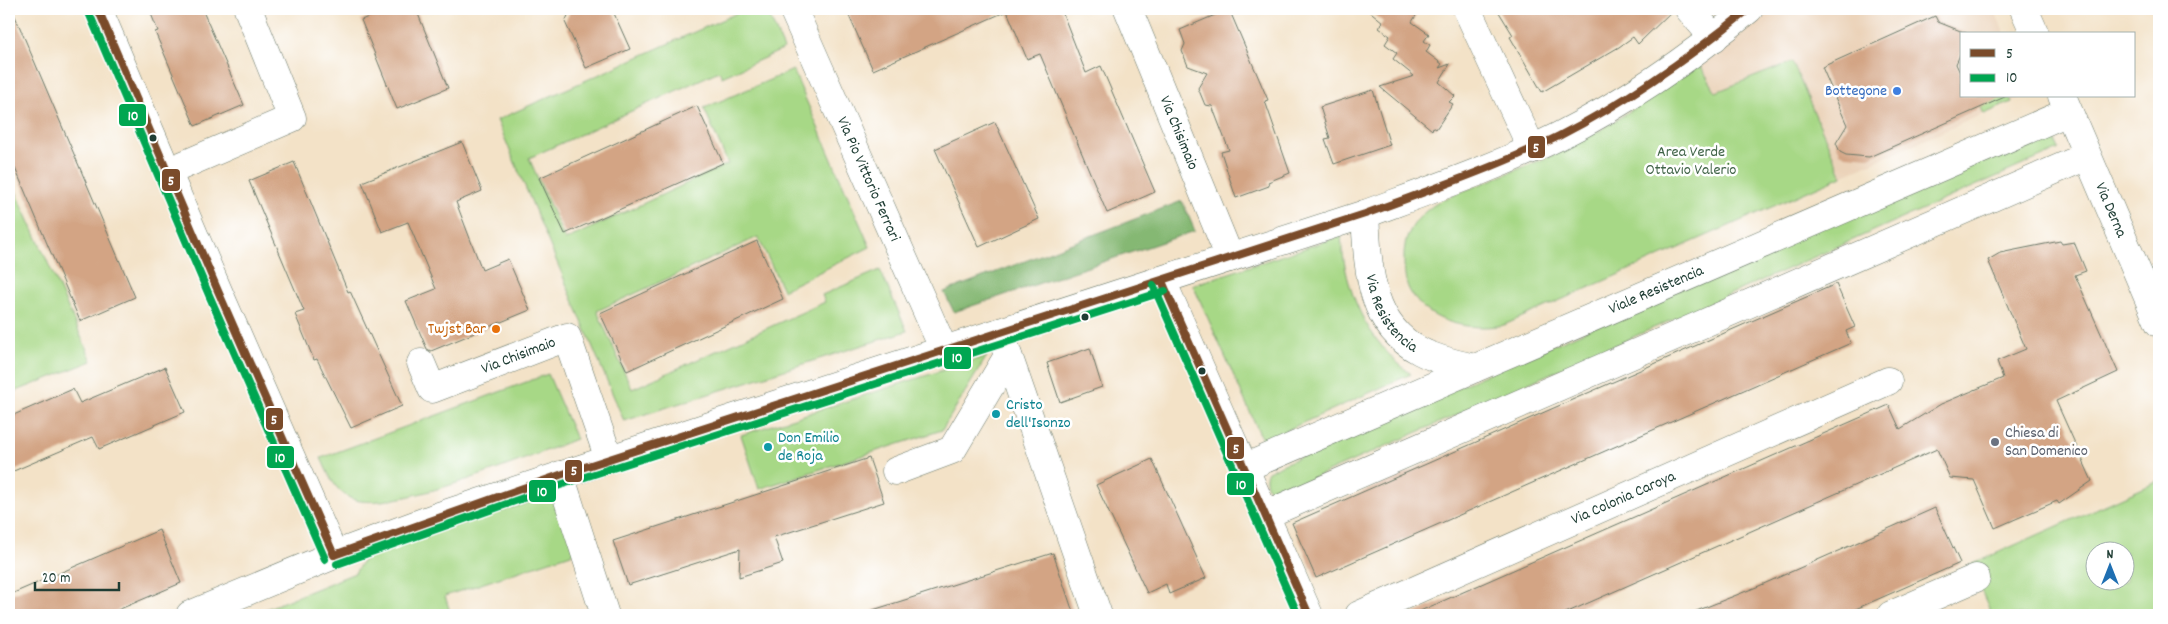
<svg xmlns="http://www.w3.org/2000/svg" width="2168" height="624" font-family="Dekko,sans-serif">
<rect width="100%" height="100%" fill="#fff"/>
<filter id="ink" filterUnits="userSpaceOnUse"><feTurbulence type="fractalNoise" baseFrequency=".02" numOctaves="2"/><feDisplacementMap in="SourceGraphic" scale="10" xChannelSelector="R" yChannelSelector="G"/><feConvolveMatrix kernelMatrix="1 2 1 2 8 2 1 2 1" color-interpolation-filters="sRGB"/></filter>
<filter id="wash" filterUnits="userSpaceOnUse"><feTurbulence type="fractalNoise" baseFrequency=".0096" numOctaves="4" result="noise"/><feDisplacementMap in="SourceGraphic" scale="20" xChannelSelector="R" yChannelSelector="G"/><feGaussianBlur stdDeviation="1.12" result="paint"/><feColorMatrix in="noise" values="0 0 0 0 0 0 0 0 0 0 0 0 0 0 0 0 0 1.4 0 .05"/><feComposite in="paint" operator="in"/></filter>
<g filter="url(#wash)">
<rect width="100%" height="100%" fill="#f3e2c7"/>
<path fill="#ebd3b9" d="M1775 9H1994L2005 34H1962V96H2024L1842 176 1792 63 1716 92 1700 65Z"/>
<g fill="#a7d886" stroke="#638a5d" fill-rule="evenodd">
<path d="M746 9H766L784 49 722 77 719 71 529 158 565 240 728 164 704 108 793 70 870 247 783 290 758 237 597 311 632 389 825 302 822 295 880 270 907 331 624 421 497 120Z"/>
<path d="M1792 62 1842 176 1504 325C1471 331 1430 324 1411 293 1405 284 1404 270 1404 259 1403 231 1420 212 1444 199L1551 156 1601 130 1700 65 1716 92Z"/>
<path d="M1976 96H2009L2012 102 1984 114Z"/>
<path d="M2049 126 2059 149 1282 492H1272C1266 486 1264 478 1268 471Z"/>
<path d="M9 176 92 361 9 394Z"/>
<path d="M1341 236C1345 292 1366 340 1411 374L1263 441 1193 285Z"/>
<path d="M987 356 942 430 759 489 741 435Z"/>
<path d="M548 374 576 439C534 455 387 517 350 498 334 490 328 473 321 458Z"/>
<path d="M2159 481V615H1992L1970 565ZM2096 552H2126V582H2096Z"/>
<path d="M565 491 583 550 445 596 451 615H251L355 573 367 554Z"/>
</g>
<path fill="#85b873" stroke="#527a54" d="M1182 201 1195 231 954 312 944 292Z"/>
<g id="blocks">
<g fill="#d3a484">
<path d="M9 9H12L135 297 80 321 9 154Z"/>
<path d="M149 9H202L244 105 195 126 155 32 158 31Z"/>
<path d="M389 9H416L448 88 397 109 361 20Z"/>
<path d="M571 9H612L630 49 586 68 565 22Z"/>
<path d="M846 9H1061L1086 73 1101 66 1155 192 1107 213 1040 54 1027 59 1007 11 873 70Z"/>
<path d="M1229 9 1268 100 1265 101 1290 173 1268 182 1269 186 1236 198 1221 152 1229 150 1212 106 1205 105 1198 88 1207 73 1188 66 1182 51 1185 44 1180 30Z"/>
<path d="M1367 9H1420L1412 22 1429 34 1424 41 1430 45 1426 52 1442 64 1439 68 1450 64 1439 82 1455 96 1449 102 1453 104 1436 129 1433 127 1432 130 1380 87 1414 76 1393 59 1397 53 1385 44 1390 36 1379 28 1383 22Z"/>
<path d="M1497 9H1674L1638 44 1633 37 1619 47 1542 92 1510 37 1513 35Z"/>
<path d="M1935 16 1938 22 1968 34H1962V50L1956 64 1962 77V96H2007L1869 157 1846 155 1840 152 1836 143 1847 125 1822 67Z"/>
<path d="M1373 90 1390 145 1334 164 1325 139 1330 138 1320 107Z"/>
<path d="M697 106 723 163 565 234 539 178Z"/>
<path d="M995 122 1039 219 979 247 935 149Z"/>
<path d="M462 142 482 191 456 202 482 270 508 259 530 310 431 351 427 349 406 301 436 289 408 222 382 232 362 182Z"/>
<path d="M294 162 348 292 350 291 402 406 351 428 317 359 314 360 295 314 304 311 249 181Z"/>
<path d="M757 241 783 299 627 371 600 313Z"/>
<path d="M2060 241 2062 244 2074 242 2086 271 2075 275 2118 372 2056 401 2092 481 2059 504 2057 501 1995 528 1974 480 1950 478 1937 449 1561 615H1411L1889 405 1900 429 1941 404 2003 378 1997 361 2026 349 1988 260 2000 253Z"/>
<path d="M1836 284 1855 327 1846 331 1851 343 1316 578 1292 523Z"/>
<path d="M1090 348 1102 387 1060 402 1047 363Z"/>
<path d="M165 367 185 412 99 449 93 437 9 473V417L73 389 80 403Z"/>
<path d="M869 458 884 502 774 537 783 563 739 577 740 549 628 585 613 541Z"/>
<path d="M1152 459 1206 578 1169 594 1166 584 1147 593 1096 485Z"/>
<path d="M1935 508 1960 563 1842 615H1689V614L1759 586Z"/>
<path d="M159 530 181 583 106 615H9V595Z"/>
<path d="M1053 553 1074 615H874L873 610Z"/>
</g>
</g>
</g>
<g filter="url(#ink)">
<use href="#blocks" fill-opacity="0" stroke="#697767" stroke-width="1"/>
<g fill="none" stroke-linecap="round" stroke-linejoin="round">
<defs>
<g id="minor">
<path d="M98 9 218 291 334 555"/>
<path id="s1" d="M793 9 944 350"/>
<path id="s2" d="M1128 9 1230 258"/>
<path d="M1467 9 1532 149"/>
<path d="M1689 9 1714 38"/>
<path d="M2024 9 2035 34"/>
<path id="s3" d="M2062 96 2159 323"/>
<path d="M167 172 292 118 248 9"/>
<path id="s4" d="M1365 214C1368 265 1368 324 1420 351 1437 360 1457 364 1475 368"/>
<path d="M1162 281 1309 615"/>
<path d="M1000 332 1098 615"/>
<path id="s5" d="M421 363 432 389 567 337 609 459"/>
<path id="s6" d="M1244 468 2068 112"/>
<path d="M896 471 952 450 1008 356"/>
<path d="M560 475 605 615"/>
<path d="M1265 515 2087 156"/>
<path d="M190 615 334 555 439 516 719 423 1365 214C1430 190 1497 167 1559 136 1628 101 1690 58 1749 9"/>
<path id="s7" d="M1359 615 1888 381"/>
<path d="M1891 615 1976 578"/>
</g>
</defs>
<use href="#minor" stroke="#697767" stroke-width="29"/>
<use href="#minor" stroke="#fff" stroke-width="28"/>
<defs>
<g id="bus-1">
<path d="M98 9 218 291 334 555"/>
<path d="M1162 281 1309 615"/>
<path d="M334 555 560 475 1365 214C1430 190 1497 167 1559 136 1628 101 1690 57 1749 9"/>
</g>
<g id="bus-2">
<path d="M89 13 209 295 325 559"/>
<path d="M1153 285 1298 615"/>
<path d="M337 564 563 484 1165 291"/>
</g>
</defs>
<use href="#bus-1" stroke="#fff" stroke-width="11"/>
<use href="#bus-2" stroke="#fff" stroke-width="11"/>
<use href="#bus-1" stroke="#7a4b2a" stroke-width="8"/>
<use href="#bus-2" stroke="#00a651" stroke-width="8"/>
</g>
</g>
<circle fill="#3f7fe0" stroke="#fff" stroke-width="2" cx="1897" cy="91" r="5"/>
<g fill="#1f3d34" stroke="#fff" stroke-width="2">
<circle cx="153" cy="138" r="4.5"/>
<circle cx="1085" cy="317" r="4.5"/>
<circle cx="1202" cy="371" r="4.5"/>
</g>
<circle fill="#e8710a" stroke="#fff" stroke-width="2" cx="496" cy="329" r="5"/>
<g fill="#0f9aa8" stroke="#fff" stroke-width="2">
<circle cx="996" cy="414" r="5"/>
<circle cx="768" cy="447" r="5"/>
</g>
<circle fill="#6b7280" stroke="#fff" stroke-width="2" cx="1995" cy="442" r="5"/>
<g text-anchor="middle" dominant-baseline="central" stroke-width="5" stroke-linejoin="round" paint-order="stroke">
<g font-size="16" fill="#366cbe" stroke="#fff" text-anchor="end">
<text x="1887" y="91">Bottegone</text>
</g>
<g font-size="16" fill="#1f3d34" stroke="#fff">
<text stroke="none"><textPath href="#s2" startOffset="134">Via Chisimaio</textPath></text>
<text stroke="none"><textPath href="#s1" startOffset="186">Via Pio Vittorio Ferrari</textPath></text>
<text stroke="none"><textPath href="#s3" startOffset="124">Via Derna</textPath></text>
<text stroke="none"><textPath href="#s6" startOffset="449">Viale Resistencia</textPath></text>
<text stroke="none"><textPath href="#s4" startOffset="106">Via Resistencia</textPath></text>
<text stroke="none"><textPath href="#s5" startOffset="121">Via Chisimaio</textPath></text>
<text stroke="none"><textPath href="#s7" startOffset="289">Via Colonia Caroya</textPath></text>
</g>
<g font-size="16" fill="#416448" stroke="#fff">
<text x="1691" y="152">Area Verde<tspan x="1691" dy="18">Ottavio Valerio</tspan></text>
</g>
<g font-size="16" fill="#c56008" stroke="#fff" text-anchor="end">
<text x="486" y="329">Twjst Bar</text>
</g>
<g font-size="16" fill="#0d838f" stroke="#fff" text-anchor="start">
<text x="1006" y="405">Cristo<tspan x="1006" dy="18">dell'Isonzo</tspan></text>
<text x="778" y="438">Don Emilio<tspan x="778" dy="18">de Roja</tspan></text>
</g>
<g font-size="16" fill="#5b616d" stroke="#fff" text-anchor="start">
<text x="2005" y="433">Chiesa di<tspan x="2005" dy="18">San Domenico</tspan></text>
</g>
</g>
<g stroke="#fff" stroke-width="2">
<rect x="118" y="103" width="29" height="24" rx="5" fill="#00a651"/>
<rect x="1527" y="135" width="19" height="24" rx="5" fill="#7a4b2a"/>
<rect x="161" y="168" width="20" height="24" rx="5" fill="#7a4b2a"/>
<rect x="943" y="346" width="29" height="24" rx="5" fill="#00a651"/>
<rect x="265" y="407" width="19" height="24" rx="5" fill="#7a4b2a"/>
<rect x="1226" y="436" width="19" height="24" rx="5" fill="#7a4b2a"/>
<rect x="266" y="445" width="29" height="24" rx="5" fill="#00a651"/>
<rect x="564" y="459" width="19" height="24" rx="5" fill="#7a4b2a"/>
<rect x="1226" y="472" width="29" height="24" rx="5" fill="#00a651"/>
<rect x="528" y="479" width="29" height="24" rx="5" fill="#00a651"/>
</g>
<g font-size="14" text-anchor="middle" font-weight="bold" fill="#fff">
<text x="133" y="120">10</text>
<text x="1536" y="152">5</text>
<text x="171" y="185">5</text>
<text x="957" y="362">10</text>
<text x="274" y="424">5</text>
<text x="1236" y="453">5</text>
<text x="280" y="462">10</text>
<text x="574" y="475">5</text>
<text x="1241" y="489">10</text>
<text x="542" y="496">10</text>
</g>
<rect width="2168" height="624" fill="none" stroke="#fff" stroke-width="30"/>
<rect x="1960" y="32" width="175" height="65" fill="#ffffff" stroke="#a5b1ae"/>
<rect x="1970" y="49" width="25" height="8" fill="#7a4b2a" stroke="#a5b1ae"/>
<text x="2006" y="58" font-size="15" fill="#1f3d34">5</text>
<rect x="1970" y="74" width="25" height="8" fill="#00a651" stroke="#a5b1ae"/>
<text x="2006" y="82" font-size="15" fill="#1f3d34">10</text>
<g transform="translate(2110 566)"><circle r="24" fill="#ffffff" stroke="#a5b1ae"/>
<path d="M0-4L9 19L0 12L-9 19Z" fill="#1f6fb2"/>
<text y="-8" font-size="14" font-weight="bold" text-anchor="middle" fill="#1f3d34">N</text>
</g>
<path d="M35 582v8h84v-8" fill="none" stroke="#1f3d34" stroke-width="2.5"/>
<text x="42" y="582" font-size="15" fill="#1f3d34" stroke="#ffffff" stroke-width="4" paint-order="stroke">20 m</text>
</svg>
